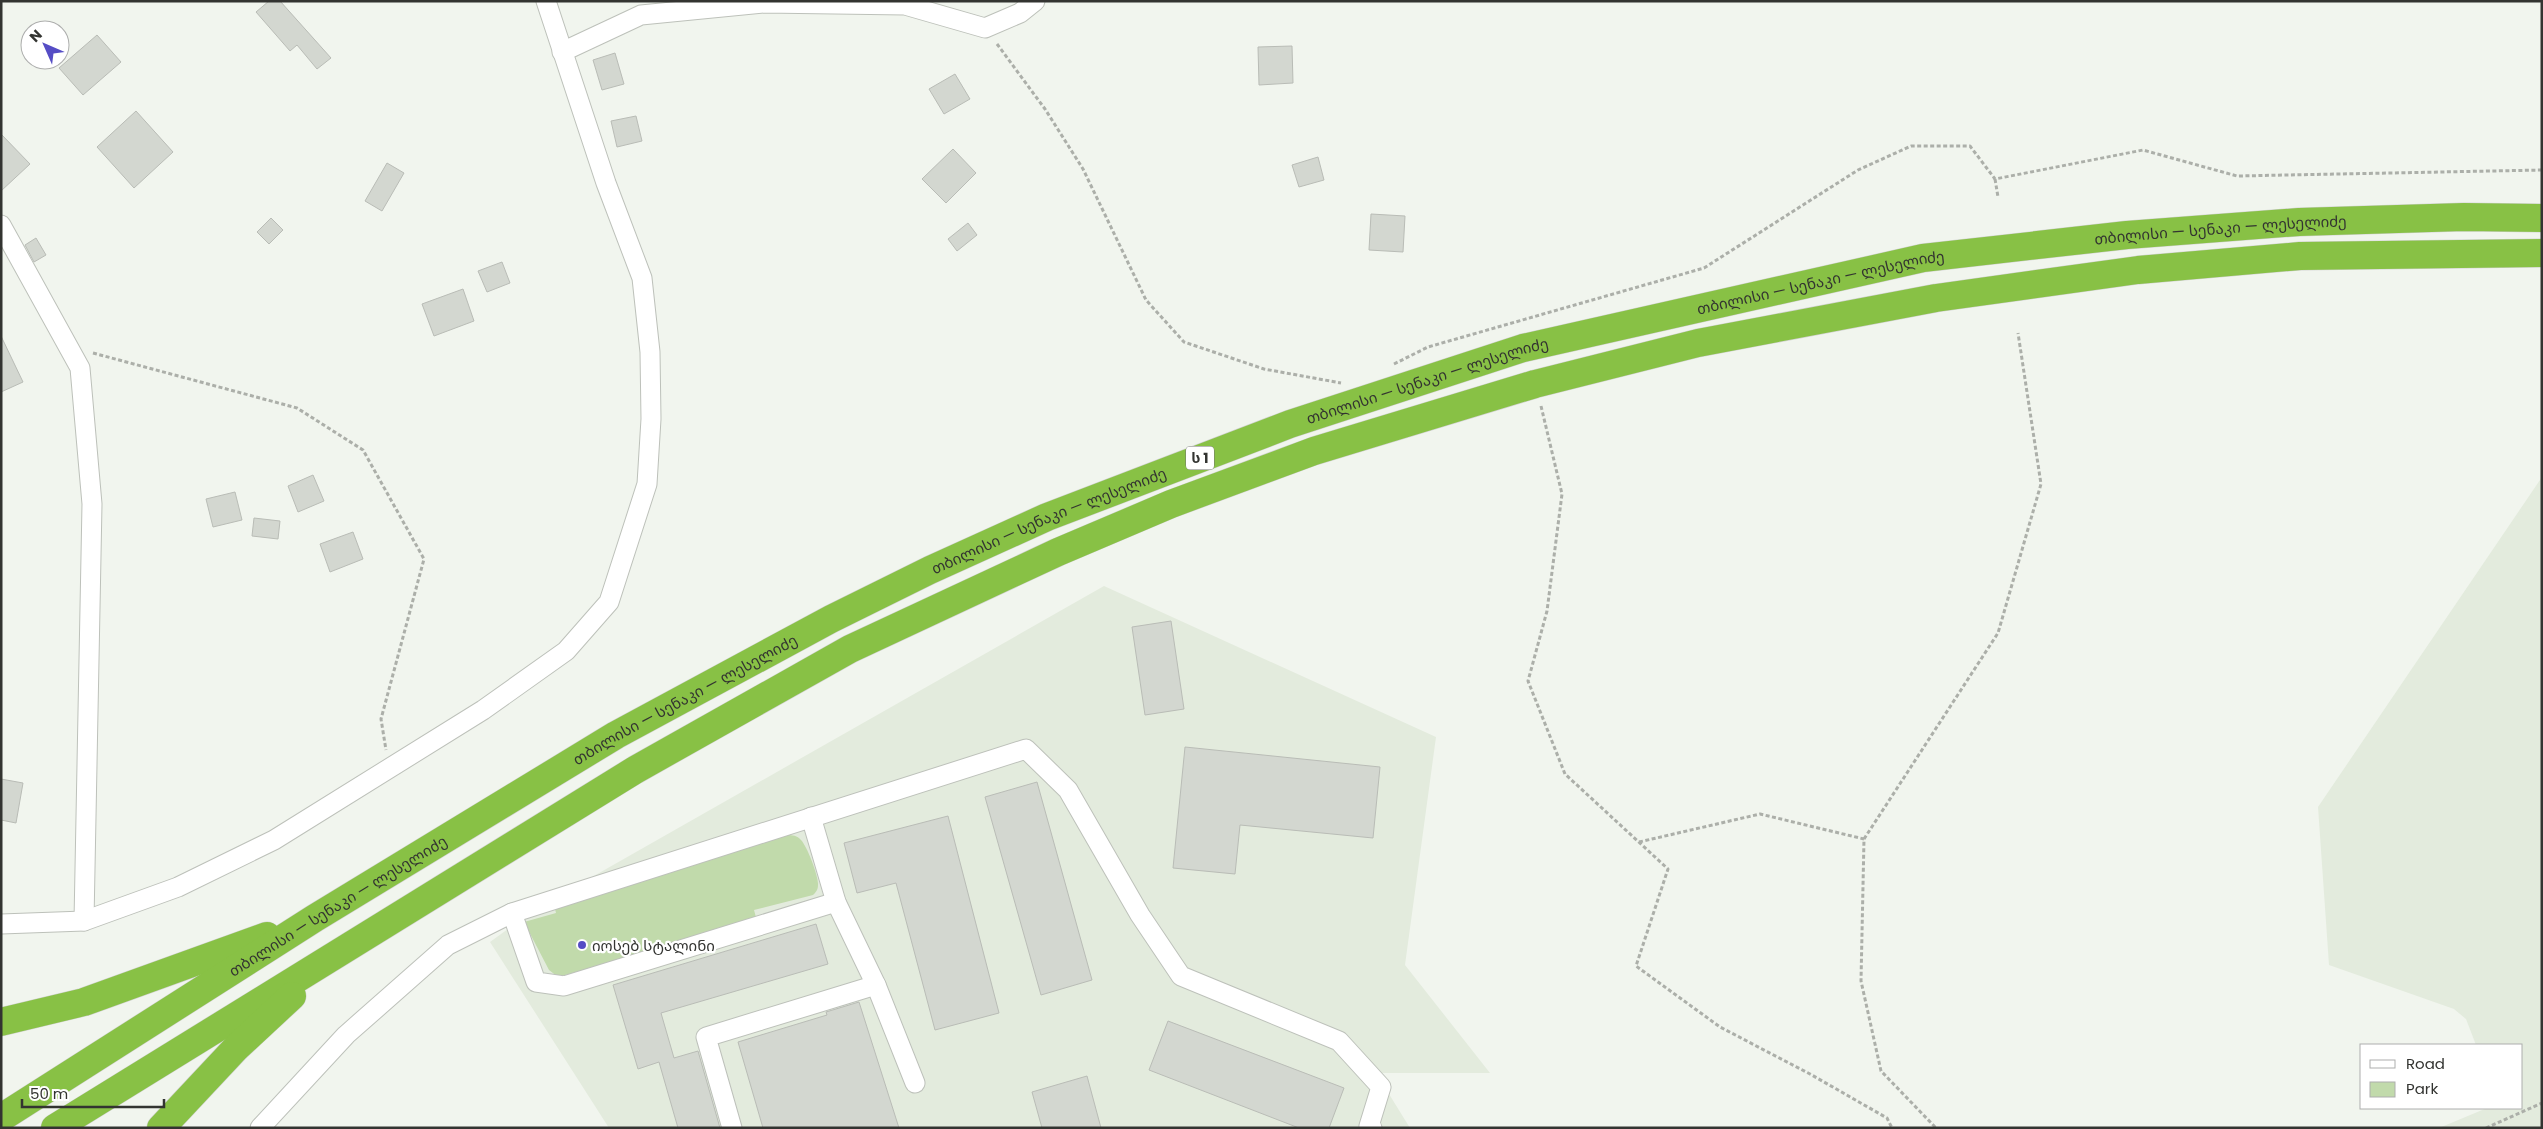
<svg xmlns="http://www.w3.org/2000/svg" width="2543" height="1129" font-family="Poppins,'Noto Sans Georgian',sans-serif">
<rect width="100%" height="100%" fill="#f1f5ee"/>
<g fill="#e3ebdd">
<path d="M2542 477V1128H2439L2487 1108H2522V1045H2476L2466 1019 2454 1009 2329 965 2318 807Z"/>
<path d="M1104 586 1436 737 1405 965 1490 1073H1376L1410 1128H609L490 942 534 910Z"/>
</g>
<path fill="#c1daab" d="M782 835C789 835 796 834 801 840 807 846 819 877 818 885 818 890 816 892 813 895L754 910 757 921 558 977 549 970 524 922 556 913 554 905Z"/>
<g fill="#d3d7d0" stroke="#b9bcb6">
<path d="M269 1H280L331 58 317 69 297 45 290 51 256 12Z"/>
<path d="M97 35 121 62 83 95 59 68Z"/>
<path d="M1292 46 1293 83 1259 85 1258 47Z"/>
<path d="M615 53 624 84 602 90 593 60Z"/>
<path d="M955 74 970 99 944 114 929 89Z"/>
<path d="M136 111 173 152 134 188 97 147Z"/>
<path d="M636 116 642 141 617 147 611 121Z"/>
<path d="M1 134 30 164 1 191Z"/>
<path d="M953 149 976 173 946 203 922 179Z"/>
<path d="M1318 157 1324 180 1299 187 1292 165Z"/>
<path d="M387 163 404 173 382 211 365 201Z"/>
<path d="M1371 214 1405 216 1403 252 1369 250Z"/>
<path d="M271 218 283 230 269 244 257 232Z"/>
<path d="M968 223 977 235 957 251 948 239Z"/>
<path d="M36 238 46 255 34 262 25 245Z"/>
<path d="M502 262 510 283 487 292 478 271Z"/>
<path d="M463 289 474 321 434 336 422 304Z"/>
<path d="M1 336 23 382 1 392Z"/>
<path d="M313 475 324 501 298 512 288 486Z"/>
<path d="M235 492 242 520 213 527 206 499Z"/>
<path d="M254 518 280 521 278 539 252 536Z"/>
<path d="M353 532 363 559 330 572 320 544Z"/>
<path d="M1171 621 1184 709 1145 715 1132 627Z"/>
<path d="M1185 747 1380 767 1373 838 1240 825 1235 874 1173 868Z"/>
<path d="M1 779 23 783 16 823 1 820Z"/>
<path d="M1037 782 1092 980 1041 995 985 797Z"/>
<path d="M948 816 999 1013 935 1030 896 883 857 893 844 843Z"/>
<path d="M816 924 828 964 661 1013 674 1058 698 1051 720 1128H678L659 1062 638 1069 613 985Z"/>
<path d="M859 1002 899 1128H763L738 1042 827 1015 826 1012Z"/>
<path d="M1168 1021 1344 1088 1329 1128H1299L1149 1070Z"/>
<path d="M1087 1076 1101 1128H1042L1032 1092Z"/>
</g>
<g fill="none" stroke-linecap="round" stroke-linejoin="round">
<defs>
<g id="minor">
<path d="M562 52 641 15 764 3 905 5 985 28 1020 13 1035 1"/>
<path d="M1 225 80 368 92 504 84 921"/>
<path d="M811 817 836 902 876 985 915 1083"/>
<path d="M512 913 536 982 564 986 836 902"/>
<path d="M1 924 84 921 178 887 274 840 483 710 566 651 609 602 647 484 651 419 650 352 642 278 606 183 546 1"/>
<path d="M260 1128 346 1035 448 945 512 913 1026 749 1068 790 1140 915 1181 976 1339 1041 1381 1087 1369 1126 1372 1128"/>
<path d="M732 1128 706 1037 876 985"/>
</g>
<g id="highway">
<path d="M1 1022 84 1002 267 936"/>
<path id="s1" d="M1 1118 315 918 616 735 831 619 930 570 1047 517 1290 424 1523 348 1923 258 2127 235 2299 222 2464 217 2542 218"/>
<path d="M55 1128 635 770 850 649 1058 552 1171 504 1314 451 1535 384 1698 343 1936 298 2138 270 2300 256 2542 253"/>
<path d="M161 1128 236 1048 292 996"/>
</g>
</defs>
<use href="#minor" stroke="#bdc1ba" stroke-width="21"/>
<use href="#highway" stroke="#d2d2d2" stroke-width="29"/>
<g stroke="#acafa9" stroke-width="3" stroke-dasharray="4 2.5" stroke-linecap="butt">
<path d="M997 44 1045 109 1083 169 1146 300 1184 342 1264 369 1341 383"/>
<path d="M1995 179 1998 197"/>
<path d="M93 353 297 408 363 450 424 559 381 719 386 750"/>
<path d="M1394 364 1428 347 1704 268 1858 170 1911 146H1970L1995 179 2143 150 2237 176 2542 170"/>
<path d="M1541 406 1562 494 1547 611 1528 681 1565 774 1668 869 1636 966 1720 1027 1810 1074 1887 1118 1892 1128"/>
<path d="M1864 839 1998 633 2041 484 2018 333"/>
<path d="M1639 842 1760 814 1864 839 1861 981 1881 1071 1936 1128"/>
<path d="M2486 1128 2542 1103"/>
</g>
<use href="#minor" stroke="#fff" stroke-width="19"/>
<use href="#highway" stroke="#88c145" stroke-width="28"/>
</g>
<circle fill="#554dc5" stroke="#fff" stroke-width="2" cx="582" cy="945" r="5"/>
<g text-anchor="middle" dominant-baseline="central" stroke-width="4.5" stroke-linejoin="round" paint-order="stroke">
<rect fill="#fff" stroke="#70716f" stroke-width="1" x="1186" y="446.5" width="28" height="23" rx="4"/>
<g font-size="14" font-weight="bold" fill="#333431">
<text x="1200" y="458">ს 1</text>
</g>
<g font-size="15" fill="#333431" stroke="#fff">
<text stroke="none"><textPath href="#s1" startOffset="2422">თბილისი — სენაკი — ლესელიძე</textPath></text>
<text stroke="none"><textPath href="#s1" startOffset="2018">თბილისი — სენაკი — ლესელიძე</textPath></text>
<text stroke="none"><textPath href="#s1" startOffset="1612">თბილისი — სენაკი — ლესელიძე</textPath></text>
<text stroke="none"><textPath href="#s1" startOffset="1208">თბილისი — სენაკი — ლესელიძე</textPath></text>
<text stroke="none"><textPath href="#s1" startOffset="802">თბილისი — სენაკი — ლესელიძე</textPath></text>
<text stroke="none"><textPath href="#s1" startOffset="398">თბილისი — სენაკი — ლესელიძე</textPath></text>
</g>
<g font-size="15" fill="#333431" stroke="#fff" text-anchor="start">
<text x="592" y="945">იოსებ სტალინი</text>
</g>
</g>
<rect width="2543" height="1129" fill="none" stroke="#333431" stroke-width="5"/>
<rect x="2360" y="1044" width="162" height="65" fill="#ffffff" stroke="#adaead"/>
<rect x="2370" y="1060" width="25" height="8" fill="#ffffff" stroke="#adaead"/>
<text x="2406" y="1069" font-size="15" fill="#333431">Road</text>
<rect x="2370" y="1082" width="25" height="15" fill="#c1daab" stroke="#adaead"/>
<text x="2406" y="1094" font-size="15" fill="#333431">Park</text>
<g transform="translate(45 45) rotate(315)"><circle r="24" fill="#ffffff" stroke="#adaead"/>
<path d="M0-4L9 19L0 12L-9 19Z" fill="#554dc5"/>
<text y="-8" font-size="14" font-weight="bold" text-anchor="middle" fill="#333431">N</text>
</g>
<path d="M22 1099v8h142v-8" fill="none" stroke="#333431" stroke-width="2.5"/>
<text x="30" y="1099" font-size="15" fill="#333431" stroke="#ffffff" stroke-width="4" paint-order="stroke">50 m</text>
</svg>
